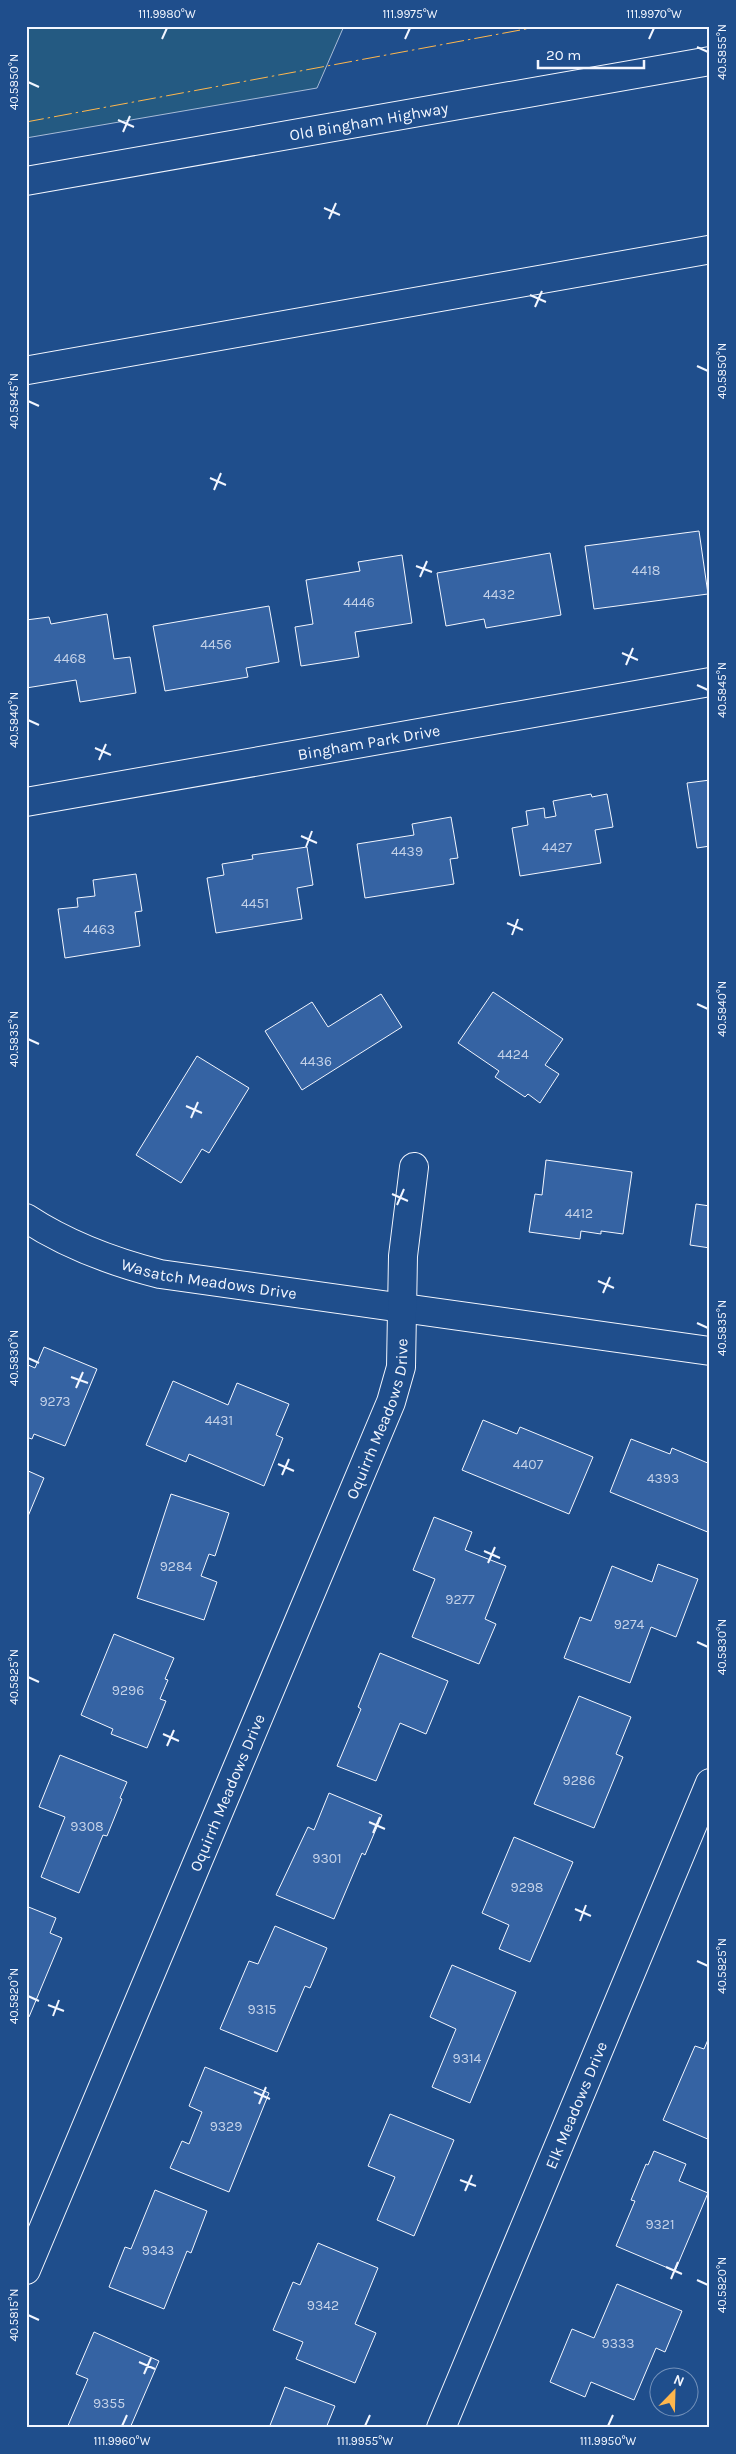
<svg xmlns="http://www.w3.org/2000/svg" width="736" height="2454" font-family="Karla,sans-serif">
<rect width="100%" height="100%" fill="#1f4e8c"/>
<path fill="#245a82" stroke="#a8bbd7" d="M26 26H344L317 88 26 138Z"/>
<g fill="#3563a3" stroke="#f2f6ff">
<path d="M699 531 708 594 594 609 585 546Z"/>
<path d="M550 553 561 615 486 628 484 619 446 626 437 573Z"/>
<path d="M402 555 412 623 355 632 359 657 301 666 295 627 313 624 306 580 360 571 358 562Z"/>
<path d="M269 606 279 662 246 668 248 677 165 691 153 626Z"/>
<path d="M107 614 114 659 130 657 136 693 80 702 76 680 26 688V620L49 617 51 624Z"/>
<path d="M710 780V846L697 848 687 783Z"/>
<path d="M591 794 592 797 607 794 613 827 595 830 601 863 520 876 512 828 528 825 526 811 544 808 545 818 556 816 553 801Z"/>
<path d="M451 817 458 858 450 859 454 884 365 898 357 844 414 835 412 824Z"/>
<path d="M307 847 313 885 297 888 302 919 216 933 207 878 224 875 222 864 253 859 252 855Z"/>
<path d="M136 874 142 911 135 912 140 946 65 958 58 909 78 907 77 898 95 896 93 880Z"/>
<path d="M493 992 563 1039 545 1065 559 1074 540 1103 528 1094 525 1097 495 1077 499 1071 458 1043Z"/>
<path d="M381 994 402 1027 302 1090 265 1031 312 1002 328 1027Z"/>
<path d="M197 1056 249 1088 209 1153 202 1149 181 1183 136 1155Z"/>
<path d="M546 1160 632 1172 623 1234 601 1231V1234L581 1231 580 1239 529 1232 535 1194 542 1195Z"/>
<path d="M696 1204 710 1206V1248L690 1245Z"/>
<path d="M44 1347 97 1369 65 1446 34 1434 32 1439 26 1437V1364L35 1368Z"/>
<path d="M173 1381 228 1405 237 1383 289 1404 276 1435 283 1438 264 1486 189 1454 186 1462 146 1445Z"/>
<path d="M483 1420 517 1434 520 1427 593 1457 569 1514 462 1470Z"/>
<path d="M631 1439 670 1454 672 1448 710 1464V1533L610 1492Z"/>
<path d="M26 1470 44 1478 26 1521Z"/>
<path d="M171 1494 229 1513 215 1556 209 1554 201 1576 217 1582 204 1620 137 1598Z"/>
<path d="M434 1517 472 1532 465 1550 506 1566 485 1619 496 1624 479 1664 412 1637 435 1579 413 1570Z"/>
<path d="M658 1564 698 1579 676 1637 651 1627 630 1683 564 1658 580 1617 591 1621 612 1566 652 1582Z"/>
<path d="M114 1634 174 1658 165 1679 168 1680 160 1699 166 1701 147 1748 111 1734 113 1729 81 1715Z"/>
<path d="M380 1653 448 1681 426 1734 400 1723 376 1781 337 1766 361 1709 358 1707Z"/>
<path d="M579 1696 631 1717 616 1754 623 1757 594 1828 534 1804Z"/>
<path d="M60 1755 127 1782 120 1798 122 1799 107 1836 103 1835 79 1893 41 1877 65 1817 39 1807Z"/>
<path d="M329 1793 382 1815 365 1855 362 1853 334 1919 276 1895 308 1827 314 1830Z"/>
<path d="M514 1837 573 1862 530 1962 499 1949 509 1925 482 1913Z"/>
<path d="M26 1906 56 1918 50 1933 62 1938 29 2017 26 2016Z"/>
<path d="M275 1926 327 1948 310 1988 305 1986 277 2052 220 2029 249 1961 258 1964Z"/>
<path d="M452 1965 516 1992 470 2103 432 2087 456 2029 430 2017Z"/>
<path d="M710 2035V2140L663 2120 695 2046 704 2049Z"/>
<path d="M205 2067 269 2093 229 2192 170 2168 182 2141 189 2144 202 2112 189 2106Z"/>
<path d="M390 2114 454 2140 414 2236 377 2220 395 2177 368 2166Z"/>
<path d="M654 2151 686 2164 679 2181 708 2193 675 2271 616 2246 635 2201 631 2200 646 2164 648 2165Z"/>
<path d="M155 2190 207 2211 191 2253 187 2251 164 2309 109 2287 125 2247 131 2249Z"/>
<path d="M318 2243 378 2268 355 2324 376 2333 355 2383 296 2359 303 2342 273 2330 293 2282 300 2285Z"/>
<path d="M617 2284 682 2311 665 2352 656 2348 634 2400 591 2382 585 2397 550 2382 572 2329 594 2338Z"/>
<path d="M94 2332 159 2361 130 2428H67L88 2379 76 2374Z"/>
<path d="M285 2387 335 2406 326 2428H269Z"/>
</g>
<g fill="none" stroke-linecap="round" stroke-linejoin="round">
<defs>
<g id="minor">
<path id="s1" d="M26 802 710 682"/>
<path id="s2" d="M26 1218C67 1245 113 1262 160 1274L710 1351"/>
<path id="s3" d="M26 2270 391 1402 401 1367 403 1256 414 1167"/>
<path id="s4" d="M441 2428 710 1783"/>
</g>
<g id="major">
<path id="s5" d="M26 181 710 61"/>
</g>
</defs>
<use href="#minor" stroke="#f2f6ff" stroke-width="30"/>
<use href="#major" stroke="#f2f6ff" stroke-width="30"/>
<use href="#minor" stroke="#1f4e8c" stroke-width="28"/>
<use href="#major" stroke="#1f4e8c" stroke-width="28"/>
<g stroke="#f2f6ff" stroke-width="1">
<path d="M26 356 710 235"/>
<path d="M26 385 710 264"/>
</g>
<path stroke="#ffb74d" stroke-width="1" stroke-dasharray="18 4 2.5 4" stroke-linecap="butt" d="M26 122 542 26"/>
</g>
<path fill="none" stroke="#f2f6ff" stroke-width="2" d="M162 39 167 28M405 39 410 28M649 39 654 28M697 47 708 52M28 82 39 87M118 120 134 127M123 132 130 116M324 208 340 215M329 219 336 203M530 295 546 302M535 307 542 291M697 366 708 371M28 401 39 406M210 478 226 485M214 490 221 473M416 566 432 572M420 577 427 561M622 653 638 660M626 665 633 648M697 685 708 690M28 720 39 725M95 748 111 755M99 760 106 744M301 836 317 843M306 847 312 831M507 923 523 930M512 935 518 919M697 1004 708 1009M28 1039 39 1044M186 1106 202 1113M191 1118 198 1102M392 1194 408 1201M397 1205 404 1189M598 1281 614 1288M603 1293 610 1277M697 1323 708 1328M28 1358 39 1363M71 1377 88 1383M76 1388 83 1372M278 1464 294 1471M282 1475 289 1459M484 1551 500 1558M488 1563 495 1547M697 1642 708 1647M28 1677 39 1682M163 1734 179 1741M167 1746 174 1730M369 1822 385 1829M373 1833 380 1817M575 1909 591 1916M580 1921 586 1905M697 1961 708 1966M28 1996 39 2001M48 2005 64 2011M53 2016 59 2000M254 2092 270 2099M259 2104 266 2087M460 2180 476 2186M465 2191 472 2175M666 2267 682 2274M671 2279 678 2262M697 2280 708 2285M28 2315 39 2320M139 2362 155 2369M144 2374 151 2358M122 2426 127 2415M365 2426 370 2415M608 2426 613 2415"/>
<g text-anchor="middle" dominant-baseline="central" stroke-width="4" stroke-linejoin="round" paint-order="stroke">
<g font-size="14" fill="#c3d1e8">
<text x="646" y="570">4418</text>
<text x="499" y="594">4432</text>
<text x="359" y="602">4446</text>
<text x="216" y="644">4456</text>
<text x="70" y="658">4468</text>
<text x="557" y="847">4427</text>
<text x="407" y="851">4439</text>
<text x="255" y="903">4451</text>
<text x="99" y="929">4463</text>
<text x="513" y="1054">4424</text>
<text x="316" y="1061">4436</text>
<text x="579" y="1213">4412</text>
<text x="55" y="1401">9273</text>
<text x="219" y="1420">4431</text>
<text x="528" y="1464">4407</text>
<text x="663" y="1478">4393</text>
<text x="176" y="1566">9284</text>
<text x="460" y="1599">9277</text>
<text x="629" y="1624">9274</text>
<text x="128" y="1690">9296</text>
<text x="579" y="1780">9286</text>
<text x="87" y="1826">9308</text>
<text x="327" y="1858">9301</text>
<text x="527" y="1887">9298</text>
<text x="262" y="2009">9315</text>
<text x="467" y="2058">9314</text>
<text x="226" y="2126">9329</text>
<text x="660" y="2224">9321</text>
<text x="158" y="2250">9343</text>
<text x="323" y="2305">9342</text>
<text x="618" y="2343">9333</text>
<text x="109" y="2403">9355</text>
</g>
<g font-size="16" fill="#f2f6ff" stroke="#1f4e8c">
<text stroke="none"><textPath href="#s5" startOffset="348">Old Bingham Highway</textPath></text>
<text stroke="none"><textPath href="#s1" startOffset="348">Bingham Park Drive</textPath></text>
<text stroke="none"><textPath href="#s2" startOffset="195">Wasatch Meadows Drive</textPath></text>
<text stroke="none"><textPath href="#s3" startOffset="922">Oquirrh Meadows Drive</textPath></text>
<text stroke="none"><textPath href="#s3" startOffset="518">Oquirrh Meadows Drive</textPath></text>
<text stroke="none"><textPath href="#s4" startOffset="350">Elk Meadows Drive</textPath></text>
</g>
</g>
<rect width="736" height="2454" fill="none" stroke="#1f4e8c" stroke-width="55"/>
<g transform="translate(674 2392) rotate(23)"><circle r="24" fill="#1f4e8c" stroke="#7391ba"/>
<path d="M0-4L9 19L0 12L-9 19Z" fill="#ffb74d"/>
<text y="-8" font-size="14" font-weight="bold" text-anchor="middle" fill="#f2f6ff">N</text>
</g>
<path d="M538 60v8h106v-8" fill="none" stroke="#f2f6ff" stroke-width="2.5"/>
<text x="546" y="60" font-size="15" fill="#f2f6ff" stroke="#1f4e8c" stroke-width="4" paint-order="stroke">20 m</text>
<rect x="28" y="28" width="680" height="2398" fill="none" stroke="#f2f6ff" stroke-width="2"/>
<g font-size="12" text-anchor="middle" fill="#f2f6ff">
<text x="167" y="18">111.9980°W</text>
<text x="410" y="18">111.9975°W</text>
<text x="654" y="18">111.9970°W</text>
<text transform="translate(722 52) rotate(-90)" y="4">40.5855°N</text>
<text transform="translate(14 82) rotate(-90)" y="4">40.5850°N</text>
<text transform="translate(722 371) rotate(-90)" y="4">40.5850°N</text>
<text transform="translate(14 401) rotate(-90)" y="4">40.5845°N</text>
<text transform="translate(722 690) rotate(-90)" y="4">40.5845°N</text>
<text transform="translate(14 720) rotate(-90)" y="4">40.5840°N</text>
<text transform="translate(722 1009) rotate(-90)" y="4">40.5840°N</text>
<text transform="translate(14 1039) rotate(-90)" y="4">40.5835°N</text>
<text transform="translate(722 1328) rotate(-90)" y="4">40.5835°N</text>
<text transform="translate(14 1358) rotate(-90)" y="4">40.5830°N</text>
<text transform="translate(722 1647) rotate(-90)" y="4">40.5830°N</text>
<text transform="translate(14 1677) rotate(-90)" y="4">40.5825°N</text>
<text transform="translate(722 1966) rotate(-90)" y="4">40.5825°N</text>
<text transform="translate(14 1996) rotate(-90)" y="4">40.5820°N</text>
<text transform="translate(722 2285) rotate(-90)" y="4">40.5820°N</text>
<text transform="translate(14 2315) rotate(-90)" y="4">40.5815°N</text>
<text x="122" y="2445">111.9960°W</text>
<text x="365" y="2445">111.9955°W</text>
<text x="608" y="2445">111.9950°W</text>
</g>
</svg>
